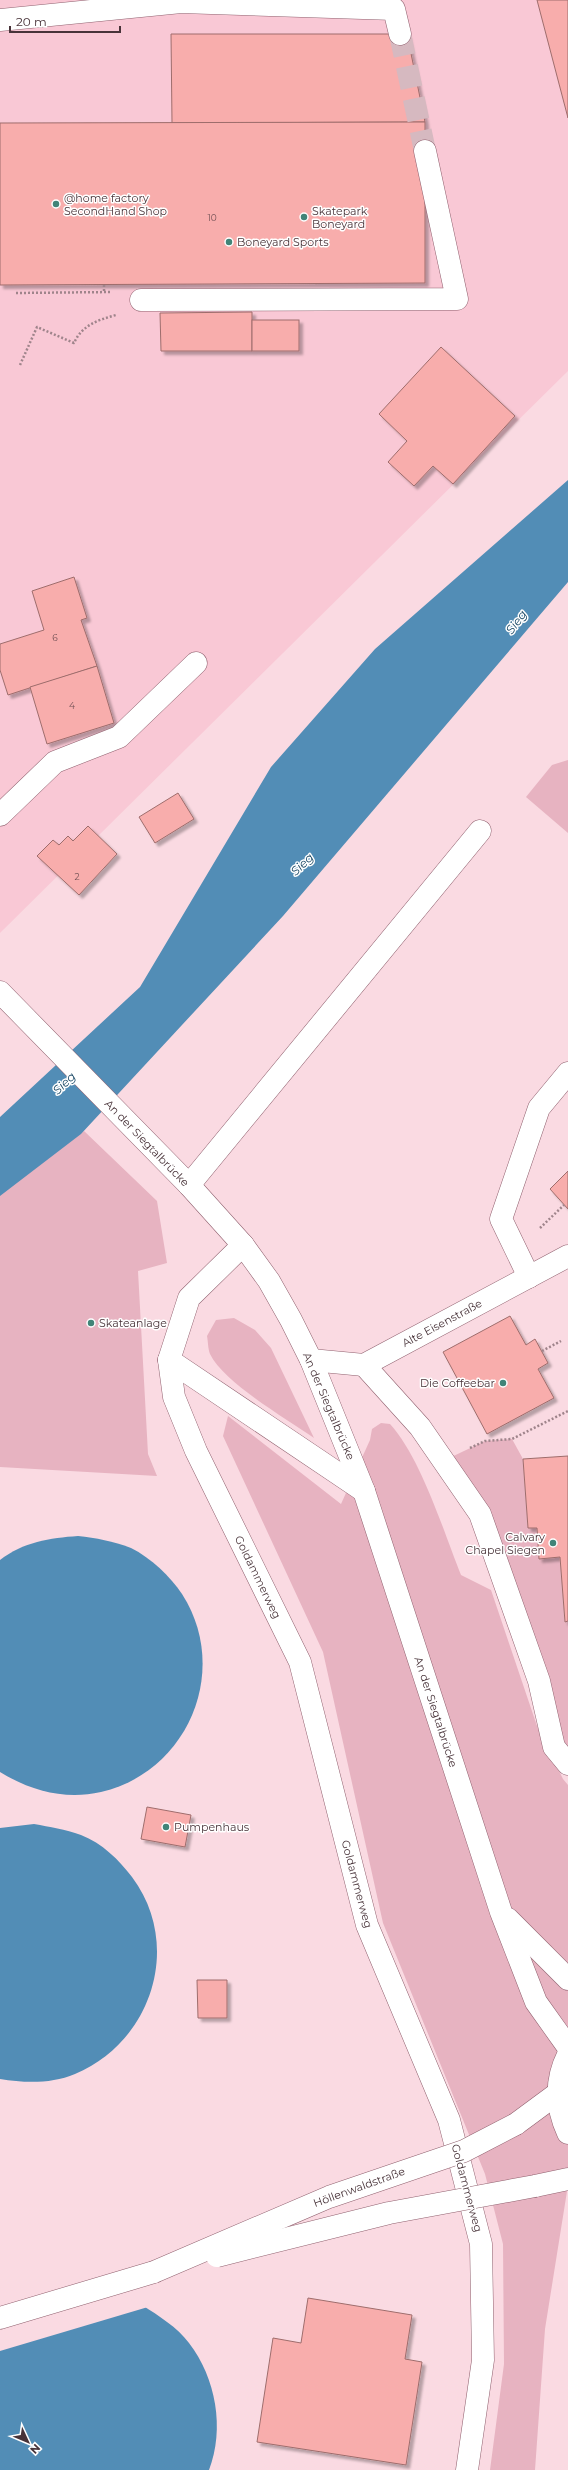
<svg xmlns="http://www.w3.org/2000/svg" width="568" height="2470" font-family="Montserrat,sans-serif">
<defs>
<filter id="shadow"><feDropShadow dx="3.5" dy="3.5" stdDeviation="1" flood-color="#0004"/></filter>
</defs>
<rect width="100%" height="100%" fill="#fadae2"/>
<path fill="#f9c8d5" d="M0 0H568V371L0 933Z"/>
<g fill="#e7b3c1">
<path d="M568 760V833L526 797 552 765Z"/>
<path d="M84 1131 157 1201 167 1263 138 1271 148 1454 157 1476 0 1467V1195Z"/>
<path d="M234 1318 255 1330 271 1348 314 1438C287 1419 224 1383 210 1354 208 1349 208 1341 207 1336L216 1320Z"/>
<path d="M228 1416 341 1504 370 1440 372 1429 381 1423 390 1424C421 1458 443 1530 461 1575L491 1590 537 1726 563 1779 568 1785V2185L545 2329 535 2470H490L504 2364 503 2244 485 2174 383 1923 323 1652 223 1436Z"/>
<path d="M512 1439 523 1459 528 1528H537L540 1559 560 1557 565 1622 568 1621V1764L480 1514 443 1461 485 1441Z"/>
</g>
<g fill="#528db6">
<path d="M568 480V582L283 916 81 1134 0 1196V1117L140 987 271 767 375 649Z"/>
<path d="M78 1536C96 1538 113 1541 131 1548 151 1558 170 1576 182 1594 231 1670 188 1772 101 1792 65 1800 31 1791 0 1772V1560C23 1542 50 1538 78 1536Z"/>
<path d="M34 1824C50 1827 65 1829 81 1835 102 1843 119 1860 132 1877 183 1945 152 2042 75 2074 51 2084 25 2083 0 2079V1828Z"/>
<path d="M142 2305C159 2316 177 2327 189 2343 216 2378 225 2429 209 2470H0V2321Z"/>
</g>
<path fill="#fadae2" d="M115 2293 148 2307 0 2351V2319Z"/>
<g fill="#f8adac" stroke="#9e6d6c" filter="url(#shadow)">
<path d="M537 0H568V118Z"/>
<path d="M171 34H407L425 122 172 123Z"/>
<path d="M425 122V283L0 285V123Z"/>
<path d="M252 312V351H161L160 313Z"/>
<rect x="252" y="320" width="47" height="31"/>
<path d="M441 347 515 416 453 484 433 466 414 486 388 462 407 441 379 414Z"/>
<path d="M74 577 87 618 81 620 97 666 8 695 0 670V644L44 630 32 591Z"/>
<path d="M97 666 114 723 47 744 30 687Z"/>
<path d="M178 793 194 819 155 843 139 817Z"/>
<path d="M88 826 117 854 79 895 37 856 53 840 59 845 68 836 73 841Z"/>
<path d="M568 1171V1209L550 1189Z"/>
<path d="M510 1316 526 1345 535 1339 548 1363 538 1369 554 1398 487 1434 443 1352Z"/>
<path d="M568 1456V1621L565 1622 560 1557 539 1559 537 1528H528L523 1459Z"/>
<path d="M147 1807 191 1815 185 1847 141 1839Z"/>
<path d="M197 1980H227V2018H198Z"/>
<path d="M308 2298 412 2315 405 2359 422 2362 406 2465 257 2442 273 2338 301 2343Z"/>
</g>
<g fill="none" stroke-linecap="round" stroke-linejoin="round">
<path stroke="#d6b9c0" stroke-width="22" stroke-dasharray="22 11" stroke-linecap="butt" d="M400 34 425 151"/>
<defs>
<g id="minor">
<path d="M0 20 181 2 394 9 400 34"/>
<path d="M141 300 457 299 425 151"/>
<path d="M0 815 55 762 119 737 196 663"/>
<path d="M0 992 189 1185 243 1245 269 1281 291 1320 311 1360 364 1491 501 1912 536 2002 568 2047"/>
<path d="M189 1185 480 831"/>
<path d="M243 1245 189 1298 169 1360 174 1397 196 1451 300 1662 367 1925 449 2120 481 2244 483 2360 467 2470"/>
<path d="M529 1277 501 1219 539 1108 568 1073"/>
<path d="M169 1360 364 1491"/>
<path d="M311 1360 364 1365 568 1256"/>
<path d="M364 1365 420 1427 480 1514 539 1681 554 1747 568 1764"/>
<path d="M508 1919 568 1979"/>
<path d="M568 2055C555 2081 556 2107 568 2133"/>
<path d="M516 2124 558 2093"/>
<path d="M535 2186 568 2179"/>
<path d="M0 2318 154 2272"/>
</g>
</defs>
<use href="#minor" stroke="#90616f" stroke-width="23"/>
<g stroke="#9f848b" stroke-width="2.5" stroke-dasharray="2 2" stroke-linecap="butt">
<path d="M104 285V292"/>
<path d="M16 293 112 292"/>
<path d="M20 365 37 327 74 343C82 325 98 320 116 315"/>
<path d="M540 1228 564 1205"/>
<path d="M542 1351 561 1341"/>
<path d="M470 1448 485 1441 512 1439 568 1411"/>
</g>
<use href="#minor" stroke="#fff" stroke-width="22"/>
<defs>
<g id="minor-bridge">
<path d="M217 2256 389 2213 535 2186"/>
<path d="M154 2272 329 2197 464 2151 516 2124"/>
</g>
</defs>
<use href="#minor-bridge" stroke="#90616f" stroke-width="23" stroke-linecap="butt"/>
<use href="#minor-bridge" stroke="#fff" stroke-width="22"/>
</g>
<g fill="#418478" stroke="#fff" stroke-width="1.5">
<circle cx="56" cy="204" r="4"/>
<circle cx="304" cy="217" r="4"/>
<circle cx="229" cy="242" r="4"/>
<circle cx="91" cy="1323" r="4"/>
<circle cx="503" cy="1383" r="4"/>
<circle cx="553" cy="1543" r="4"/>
<circle cx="166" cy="1827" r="4"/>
</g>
<g text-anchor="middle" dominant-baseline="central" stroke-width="3" stroke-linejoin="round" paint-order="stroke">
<g font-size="9" fill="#745256">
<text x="212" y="217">10</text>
<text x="55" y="637">6</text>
<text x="72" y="705">4</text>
<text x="77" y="876">2</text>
</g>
<g font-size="11" fill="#483339" stroke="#fff" text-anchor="start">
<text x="64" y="198">@home factory<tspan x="64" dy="13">SecondHand Shop</tspan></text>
<text x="312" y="211">Skatepark<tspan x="312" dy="13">Boneyard</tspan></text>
<text x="237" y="242">Boneyard Sports</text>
<text x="99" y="1323">Skateanlage</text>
<text x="495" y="1383" text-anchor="end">Die Coffeebar</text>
<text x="545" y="1537" text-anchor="end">Calvary<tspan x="545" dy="13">Chapel Siegen</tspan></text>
<text x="174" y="1827">Pumpenhaus</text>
</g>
<g font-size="11" fill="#483339" stroke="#fff">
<text transform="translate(147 1143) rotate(46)">An der Siegtalbrücke</text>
<text transform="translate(442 1323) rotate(-28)">Alte Eisenstraße</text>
<text transform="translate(329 1406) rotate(67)">An der Siegtalbrücke</text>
<text transform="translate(258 1577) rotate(64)">Goldammerweg</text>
<text transform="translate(436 1712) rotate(72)">An der Siegtalbrücke</text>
<text transform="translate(357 1884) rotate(75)">Goldammerweg</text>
<text transform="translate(359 2187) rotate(-20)">Höllenwaldstraße</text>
<text transform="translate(467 2188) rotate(75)">Goldammerweg</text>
</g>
<g font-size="12" font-style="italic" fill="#174663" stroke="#fff">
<text transform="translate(516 622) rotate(-53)">Sieg</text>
<text transform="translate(302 864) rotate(-43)">Sieg</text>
<text transform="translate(64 1083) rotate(-43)">Sieg</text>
</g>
</g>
<g transform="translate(28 2442) rotate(134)" stroke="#ffffff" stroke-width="3" paint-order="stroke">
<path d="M0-3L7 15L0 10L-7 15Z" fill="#483339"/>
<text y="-6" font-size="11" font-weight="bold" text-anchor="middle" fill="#483339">N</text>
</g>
<path d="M10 26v6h110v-6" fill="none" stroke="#483339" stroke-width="2"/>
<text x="16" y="26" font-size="12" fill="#483339" stroke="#ffffff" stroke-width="3" paint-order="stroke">20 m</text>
</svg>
